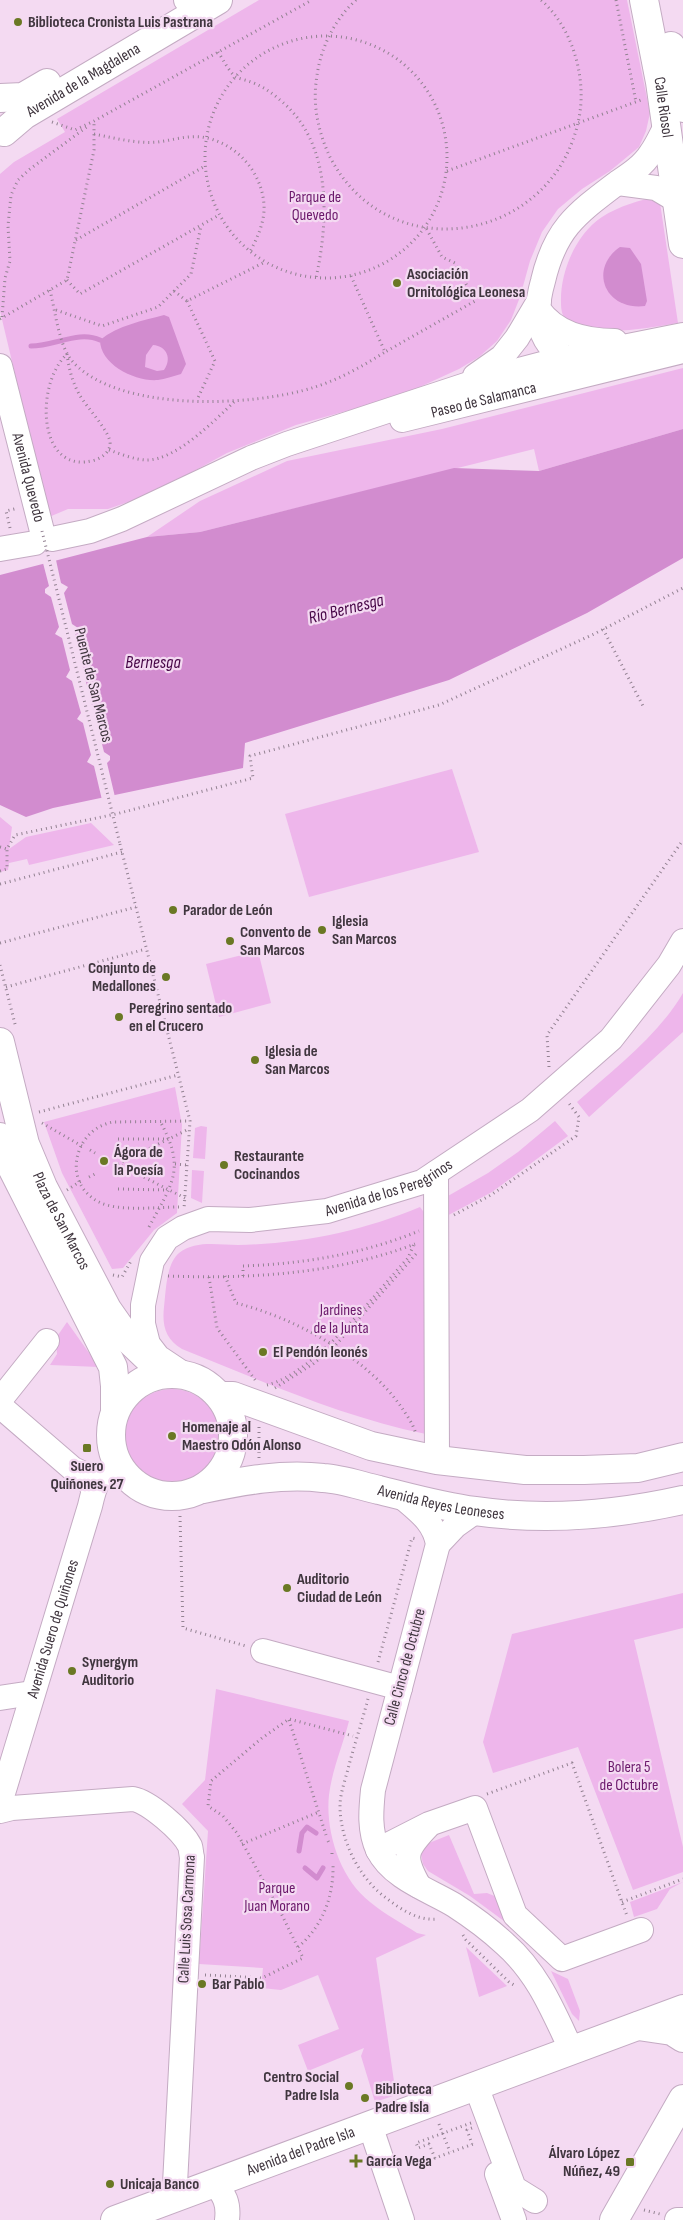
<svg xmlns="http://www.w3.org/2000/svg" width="683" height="2220" font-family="'Sofia Sans Condensed',sans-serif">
<rect width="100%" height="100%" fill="#f4daf2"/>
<g fill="#eeb6eb">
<path d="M259 0H627L650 113 646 131 639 147 610 171 582 189 558 209 542 232 530 261 520 297 511 320 497 341 479 357 459 369 400 396 296 425 227 453 154 493 108 509H68L49 517 0 311V174L14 162 65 132 57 119Z"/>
<path d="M659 196 678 323C647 328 599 338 569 322 562 318 561 310 561 302 560 272 576 234 602 217 619 206 640 200 659 196Z"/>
<path d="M683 368V429L539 471 534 449 200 532 147 537 200 501 287 461 442 429Z"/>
<path d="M452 769 479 852 309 897 285 814Z"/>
<path d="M0 817 12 827 9 849 26 837 91 823 114 845 29 865 27 859 9 863 8 870 0 872Z"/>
<path d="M258 951 271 1003 219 1017 206 964Z"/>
<path d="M683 993V1032L589 1117 577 1102C614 1069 658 1036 683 993Z"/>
<path d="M175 1087 182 1125 177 1213 154 1230 123 1268 112 1269 62 1173 44 1122Z"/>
<path d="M555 1121 568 1136 492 1192 441 1219V1200L488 1173 518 1152Z"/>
<path d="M201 1126 207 1127 205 1159 193 1158 195 1128Z"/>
<path d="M192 1170 204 1171 202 1203 191 1198Z"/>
<path d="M420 1207 426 1215V1434C342 1417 262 1381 182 1349 165 1339 162 1325 164 1307 166 1291 166 1264 179 1253 195 1240 219 1245 238 1245 300 1244 363 1231 420 1207Z"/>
<path d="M67 1322 99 1367 50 1365 57 1354 56 1338Z"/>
<circle cx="172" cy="1436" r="47"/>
<path d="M683 1593V1628L634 1640 683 1847V1872L633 1890 578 1747 493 1773 483 1742 512 1634Z"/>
<path d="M216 1689 349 1721C343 1745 332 1770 329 1795 325 1831 340 1879 370 1902 384 1914 402 1923 417 1933L426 1935 376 1958 396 2095 375 2102 361 2056 364 2048 308 2071 298 2045 339 2029 318 1975 281 1990 261 1988 263 1968 199 1964 208 1831 182 1804 205 1780Z"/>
<path d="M449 1835 474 1894 487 1893 497 1897 508 1924 470 1896 428 1871 423 1864 421 1854 424 1845Z"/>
<path d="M683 1882 670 1889 657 1909 634 1917 630 1902Z"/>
<path d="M466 1947 507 1986 479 1997Z"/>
<path d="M551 1971 568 1979 580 2011 579 2021 572 2014Z"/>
</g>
<g fill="#d28ccf" fill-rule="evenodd">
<path d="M620 247 630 248 641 264 647 301 645 306C605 311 588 269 620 247Z"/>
<path d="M164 315 169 317 186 364 181 374C173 376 165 379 158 380 136 382 100 365 100 340 119 325 142 321 164 315ZM153 345C167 346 172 359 164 370L157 371 145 367 146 355Z"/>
<path d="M683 429V558L587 613 449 680 245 743 243 768 53 808 26 817 0 805V575L147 537 200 532 454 468 539 471Z"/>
</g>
<path fill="#f4daf2" d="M59 558 56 560 61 583 68 587 64 593 72 624 78 628V632L75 635 83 667 89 671 85 678 93 709 100 713 96 720 104 752 110 756V760L107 763 115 797 102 800 94 766 87 762 91 755 83 723 77 719 81 713 72 681 66 677 70 670 62 638 55 634 59 627 51 597 45 593V589L49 586 43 563H39Z"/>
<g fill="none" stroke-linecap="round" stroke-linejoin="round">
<g stroke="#d28ccf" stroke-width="5">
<path d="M31 346C55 346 79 330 100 340"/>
<path d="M299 1851 302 1833 307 1827 316 1833"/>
<path d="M305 1868 317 1878 323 1868"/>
</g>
<defs>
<g id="minor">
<path d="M186 0 187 1"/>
<path d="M618 183 656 188 676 200"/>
<path d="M539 310C557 335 586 341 615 341"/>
<path d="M576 361C557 356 546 346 540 326 536 312 539 295 543 281 555 229 576 214 617 183 629 175 643 166 651 153 657 145 661 135 666 126"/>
<path id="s1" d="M0 366 42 531"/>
<path d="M475 376 502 357 517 338 539 301"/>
<path id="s2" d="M402 420 683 351"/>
<path d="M52 539 90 531 122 519 251 458 287 444 481 380 553 361 683 335"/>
<path d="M0 549 35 543"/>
<path d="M436 1173 437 1460"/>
<path id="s3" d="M185 1375 158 1357 148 1344 143 1324V1305L152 1261 167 1238 183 1228 208 1219 250 1220 327 1211 422 1182 530 1110 611 1039 669 965 683 941"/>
<path d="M0 1400 47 1341"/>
<path d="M0 1406 73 1469 86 1475 93 1489"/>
<path d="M401 1496C418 1511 434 1521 438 1544L373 1790C371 1810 369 1831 378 1850 392 1878 429 1890 454 1905 471 1916 490 1930 505 1944 538 1973 553 2011 571 2049"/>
<path d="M438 1544 455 1526 476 1511"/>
<path d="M263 1651 400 1688"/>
<path d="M0 1698 32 1693"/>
<path id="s4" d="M0 1803 90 1506C96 1480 97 1478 121 1467"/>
<path d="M0 1811 12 1808 133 1799C149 1802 182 1830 190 1846 191 1849 191 1854 192 1857L175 2184 169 2199"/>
<path d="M378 1850 429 1824 475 1808 515 1915 562 1959 641 1930"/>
<path d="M419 1886C402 1856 405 1850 428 1826"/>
<path d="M476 2086 514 2188 535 2201"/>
<path d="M370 2125 402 2220"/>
<path d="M497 2174 514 2220"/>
<path d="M213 2183C225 2194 229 2204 227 2220"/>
<path d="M677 2220H683"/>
</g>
<g id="major">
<path id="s5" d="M644 0 660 82 683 244"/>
<path d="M671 46 683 108"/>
<path d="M0 98 23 97 47 83"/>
<path id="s6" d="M4 132 24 115 218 0"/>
<path id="s7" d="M0 1042 25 1144 43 1187 107 1309 128 1339 148 1358 170 1373"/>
<path d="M0 1137 4 1152 113 1367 115 1386V1409"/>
<circle cx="172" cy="1435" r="61"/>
<path d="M220 1396H233L371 1446 437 1460 525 1470H584L638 1468 683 1457"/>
<path id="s8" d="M203 1489C242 1481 283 1473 323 1478 342 1479 361 1486 379 1490 411 1498 443 1507 475 1511 544 1521 616 1515 683 1500"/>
<path d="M638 2026 672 2031 683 2038"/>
<path id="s9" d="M115 2220 683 2009"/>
<path d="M614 2220 683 2099"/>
</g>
</defs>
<use href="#minor" stroke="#c4abc3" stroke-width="26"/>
<use href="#major" stroke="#c4abc3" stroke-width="30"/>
<g stroke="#938292" stroke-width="3" stroke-dasharray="1 4" stroke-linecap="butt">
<path d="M356 0C332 22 319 52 316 83 313 108 319 134 330 157 389 272 555 242 579 118 587 77 572 27 541 0"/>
<path d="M616 0 636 102"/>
<circle cx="326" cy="157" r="121"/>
<path d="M218 52C223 59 229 72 236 77 240 79 246 80 251 82 262 86 271 92 280 100 332 142 329 219 316 278"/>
<path d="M52 122 75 130 94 121 312 0"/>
<path d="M94 134C115 138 136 144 158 142 174 140 190 134 207 138 238 145 262 173 264 205 265 222 257 238 250 252"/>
<path d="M447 171 641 100"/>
<path d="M76 240 205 166"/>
<path d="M351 276 385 352 475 301 455 263 442 257 426 228"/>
<path d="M67 280 80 294 219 215"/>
<path d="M50 290C55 310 59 346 72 361 118 413 254 407 315 387 340 379 363 366 385 352"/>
<path d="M174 291 187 301 265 262"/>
<path d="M187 301 215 361 197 400"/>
<path d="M56 310 102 326 158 307 191 274 201 226"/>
<path d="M2 317 5 278 10 261 8 226 11 195 18 180 30 169 88 126"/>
<path d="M0 319 67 280 94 150V121"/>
<path d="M67 354C69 369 72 381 79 394 86 407 112 433 110 445 109 453 101 458 95 460 38 477 34 385 67 354Z"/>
<path d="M109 450C121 454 135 460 147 460 176 460 214 421 234 402"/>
<path d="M10 528 6 511 18 508"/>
<path d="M603 629 643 706"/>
<path d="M120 844 190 1121 184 1209"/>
<path d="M0 847 7 849 15 835 116 814 253 778 250 756 439 705 594 634 683 588"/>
<path d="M0 871 7 869V849"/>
<path d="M0 884 122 852"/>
<path d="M0 943 136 907"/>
<path d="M0 965 16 1028"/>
<path d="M6 987 146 949"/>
<path d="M549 1067 547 1035 683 840"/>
<path d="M39 1112 178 1075"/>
<path d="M42 1123 82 1146"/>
<path d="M118 1139H166"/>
<path d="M90 1150 95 1153"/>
<path d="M175 1164 187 1165"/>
<path d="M89 1177 95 1174"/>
<path d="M118 1189 167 1190"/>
<path d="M67 1190 81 1181"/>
<path d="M185 1198 118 1164 189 1129"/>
<path d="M179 1207C157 1207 118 1212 99 1202 61 1183 74 1129 113 1122L190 1121"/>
<path d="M454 1215 491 1195 576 1136 579 1117 568 1102"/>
<path d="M149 1227C173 1182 186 1169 160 1121"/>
<path d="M113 1275 122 1277 131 1261"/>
<path d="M168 1276C252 1279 336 1274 415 1244"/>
<path d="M225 1276 236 1303C295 1318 367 1357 402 1408 407 1416 414 1425 416 1435"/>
<path d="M243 1276V1266C302 1264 363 1254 419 1231"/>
<path d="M209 1277 217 1328 256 1381"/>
<path d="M267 1385C314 1374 375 1294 408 1258L414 1244"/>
<path d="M275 1388 313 1364 334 1347 416 1254"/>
<path d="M259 1458V1427"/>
<path d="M180 1516 183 1628 246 1646"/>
<path d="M378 1662 412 1538 417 1539"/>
<path d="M368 1699C362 1721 355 1743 349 1765 346 1778 340 1793 340 1806 340 1840 359 1878 386 1898 402 1910 418 1921 438 1919"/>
<path d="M289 1720 326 1835"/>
<path d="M487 1794 572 1763 627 1916"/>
<path d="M328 1841 329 1843"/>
<path d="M242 1844 319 1812"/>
<path d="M332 1853V1854"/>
<path d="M622 1902 683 1879"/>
<path d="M463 1935 466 1940 509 1982 514 1985"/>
<path d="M298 1947C323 1926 334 1896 333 1863"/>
<path d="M205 1975 262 1978 303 1958 281 1913 237 1833 223 1816 208 1806 211 1781 262 1738 289 1719 353 1736"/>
<path d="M471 2123 416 2143 418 2148 429 2144 435 2158 476 2143"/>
<path d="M439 2124 450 2152"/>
<path d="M472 2128 467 2130 472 2144"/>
<path d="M644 2210 660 2214"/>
</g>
<use href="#minor" stroke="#fff" stroke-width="24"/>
<use href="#major" stroke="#fff" stroke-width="28"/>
<path stroke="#938292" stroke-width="3" stroke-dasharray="1 4" stroke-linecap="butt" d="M42 531 120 844"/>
</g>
<g fill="#6a7824" stroke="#f4daf2" stroke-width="2">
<circle cx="18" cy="22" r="5"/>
<circle cx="397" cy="283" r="5"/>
<circle cx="173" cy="910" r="5"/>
<circle cx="322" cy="930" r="5"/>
<circle cx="230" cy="941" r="5"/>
<circle cx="166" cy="977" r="5"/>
<circle cx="119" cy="1017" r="5"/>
<circle cx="255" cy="1060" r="5"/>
<circle cx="104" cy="1161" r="5"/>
<circle cx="224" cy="1165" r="5"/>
<circle cx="263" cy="1352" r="5"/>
<circle cx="172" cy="1436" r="5"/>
<rect x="82" y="1443" width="10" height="10" rx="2.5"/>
<circle cx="287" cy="1588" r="5"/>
<circle cx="72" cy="1671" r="5"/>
<circle cx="202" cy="1984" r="5"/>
<circle cx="349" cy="2086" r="5"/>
<circle cx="365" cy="2098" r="5"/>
<path d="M353.5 2153.5h5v5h5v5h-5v5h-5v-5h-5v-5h5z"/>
<rect x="625" y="2157" width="10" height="10" rx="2.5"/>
<circle cx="110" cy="2184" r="5"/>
</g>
<g text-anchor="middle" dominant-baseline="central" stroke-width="4.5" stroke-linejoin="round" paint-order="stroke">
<g font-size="16" font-weight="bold" fill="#40363f" stroke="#f4daf2" text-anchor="start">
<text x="28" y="22">Biblioteca Cronista Luis Pastrana</text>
<text x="407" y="274">Asociación<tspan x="407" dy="18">Ornitológica Leonesa</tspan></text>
<text x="183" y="910">Parador de León</text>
<text x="332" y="921">Iglesia<tspan x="332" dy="18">San Marcos</tspan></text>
<text x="240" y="932">Convento de<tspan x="240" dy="18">San Marcos</tspan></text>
<text x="156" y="968" text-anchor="end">Conjunto de<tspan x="156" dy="18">Medallones</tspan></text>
<text x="129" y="1008">Peregrino sentado<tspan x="129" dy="18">en el Crucero</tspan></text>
<text x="265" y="1051">Iglesia de<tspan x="265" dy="18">San Marcos</tspan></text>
<text x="114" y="1152">Ágora de<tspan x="114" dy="18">la Poesía</tspan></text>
<text x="234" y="1156">Restaurante<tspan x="234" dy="18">Cocinandos</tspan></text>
<text x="273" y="1352">El Pendón leonés</text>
<text x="182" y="1427">Homenaje al<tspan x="182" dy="18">Maestro Odón Alonso</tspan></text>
<text x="87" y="1466" text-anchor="middle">Suero<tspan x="87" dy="18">Quiñones, 27</tspan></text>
<text x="297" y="1579">Auditorio<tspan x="297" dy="18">Ciudad de León</tspan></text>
<text x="82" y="1662">Synergym<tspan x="82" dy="18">Auditorio</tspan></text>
<text x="212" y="1984">Bar Pablo</text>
<text x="339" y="2077" text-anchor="end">Centro Social<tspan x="339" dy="18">Padre Isla</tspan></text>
<text x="375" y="2089">Biblioteca<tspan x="375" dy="18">Padre Isla</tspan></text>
<text x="620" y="2153" text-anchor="end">Álvaro López<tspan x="620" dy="18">Núñez, 49</tspan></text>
<text x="366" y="2161">García Vega</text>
<text x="120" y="2184">Unicaja Banco</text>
</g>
<g font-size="16" fill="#40363f" stroke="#f4daf2">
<text stroke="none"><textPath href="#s6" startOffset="95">Avenida de la Magdalena</textPath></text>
<text stroke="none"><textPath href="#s5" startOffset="109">Calle Riosol</textPath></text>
<text stroke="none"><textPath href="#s2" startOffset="84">Paseo de Salamanca</textPath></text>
<text stroke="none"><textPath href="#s1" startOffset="115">Avenida Quevedo</textPath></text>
<text transform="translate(93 685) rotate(76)">Puente de San Marcos</text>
<text stroke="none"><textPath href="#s3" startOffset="392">Avenida de los Peregrinos</textPath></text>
<text stroke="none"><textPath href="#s7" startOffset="190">Plaza de San Marcos</textPath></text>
<text stroke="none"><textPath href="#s8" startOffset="242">Avenida Reyes Leoneses</textPath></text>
<text stroke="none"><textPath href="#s4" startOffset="182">Avenida Suero de Quiñones</textPath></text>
<text transform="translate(405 1667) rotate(-75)">Calle Cinco de Octubre</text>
<text transform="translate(187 1919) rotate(-87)">Calle Luis Sosa Carmona</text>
<text stroke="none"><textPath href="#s9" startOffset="198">Avenida del Padre Isla</textPath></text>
</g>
<g font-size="16" fill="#6b186b" stroke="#f4daf2">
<text x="315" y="197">Parque de<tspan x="315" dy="18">Quevedo</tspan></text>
<text x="341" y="1310">Jardines<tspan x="341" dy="18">de la Junta</tspan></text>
<text x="629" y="1767">Bolera 5<tspan x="629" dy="18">de Octubre</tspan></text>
<text x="277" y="1888">Parque<tspan x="277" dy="18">Juan Morano</tspan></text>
</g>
<g font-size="18" font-style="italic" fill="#460546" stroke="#f4daf2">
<text transform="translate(346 609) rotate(-14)">Río Bernesga</text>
<text x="153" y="662">Bernesga</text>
</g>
</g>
</svg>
